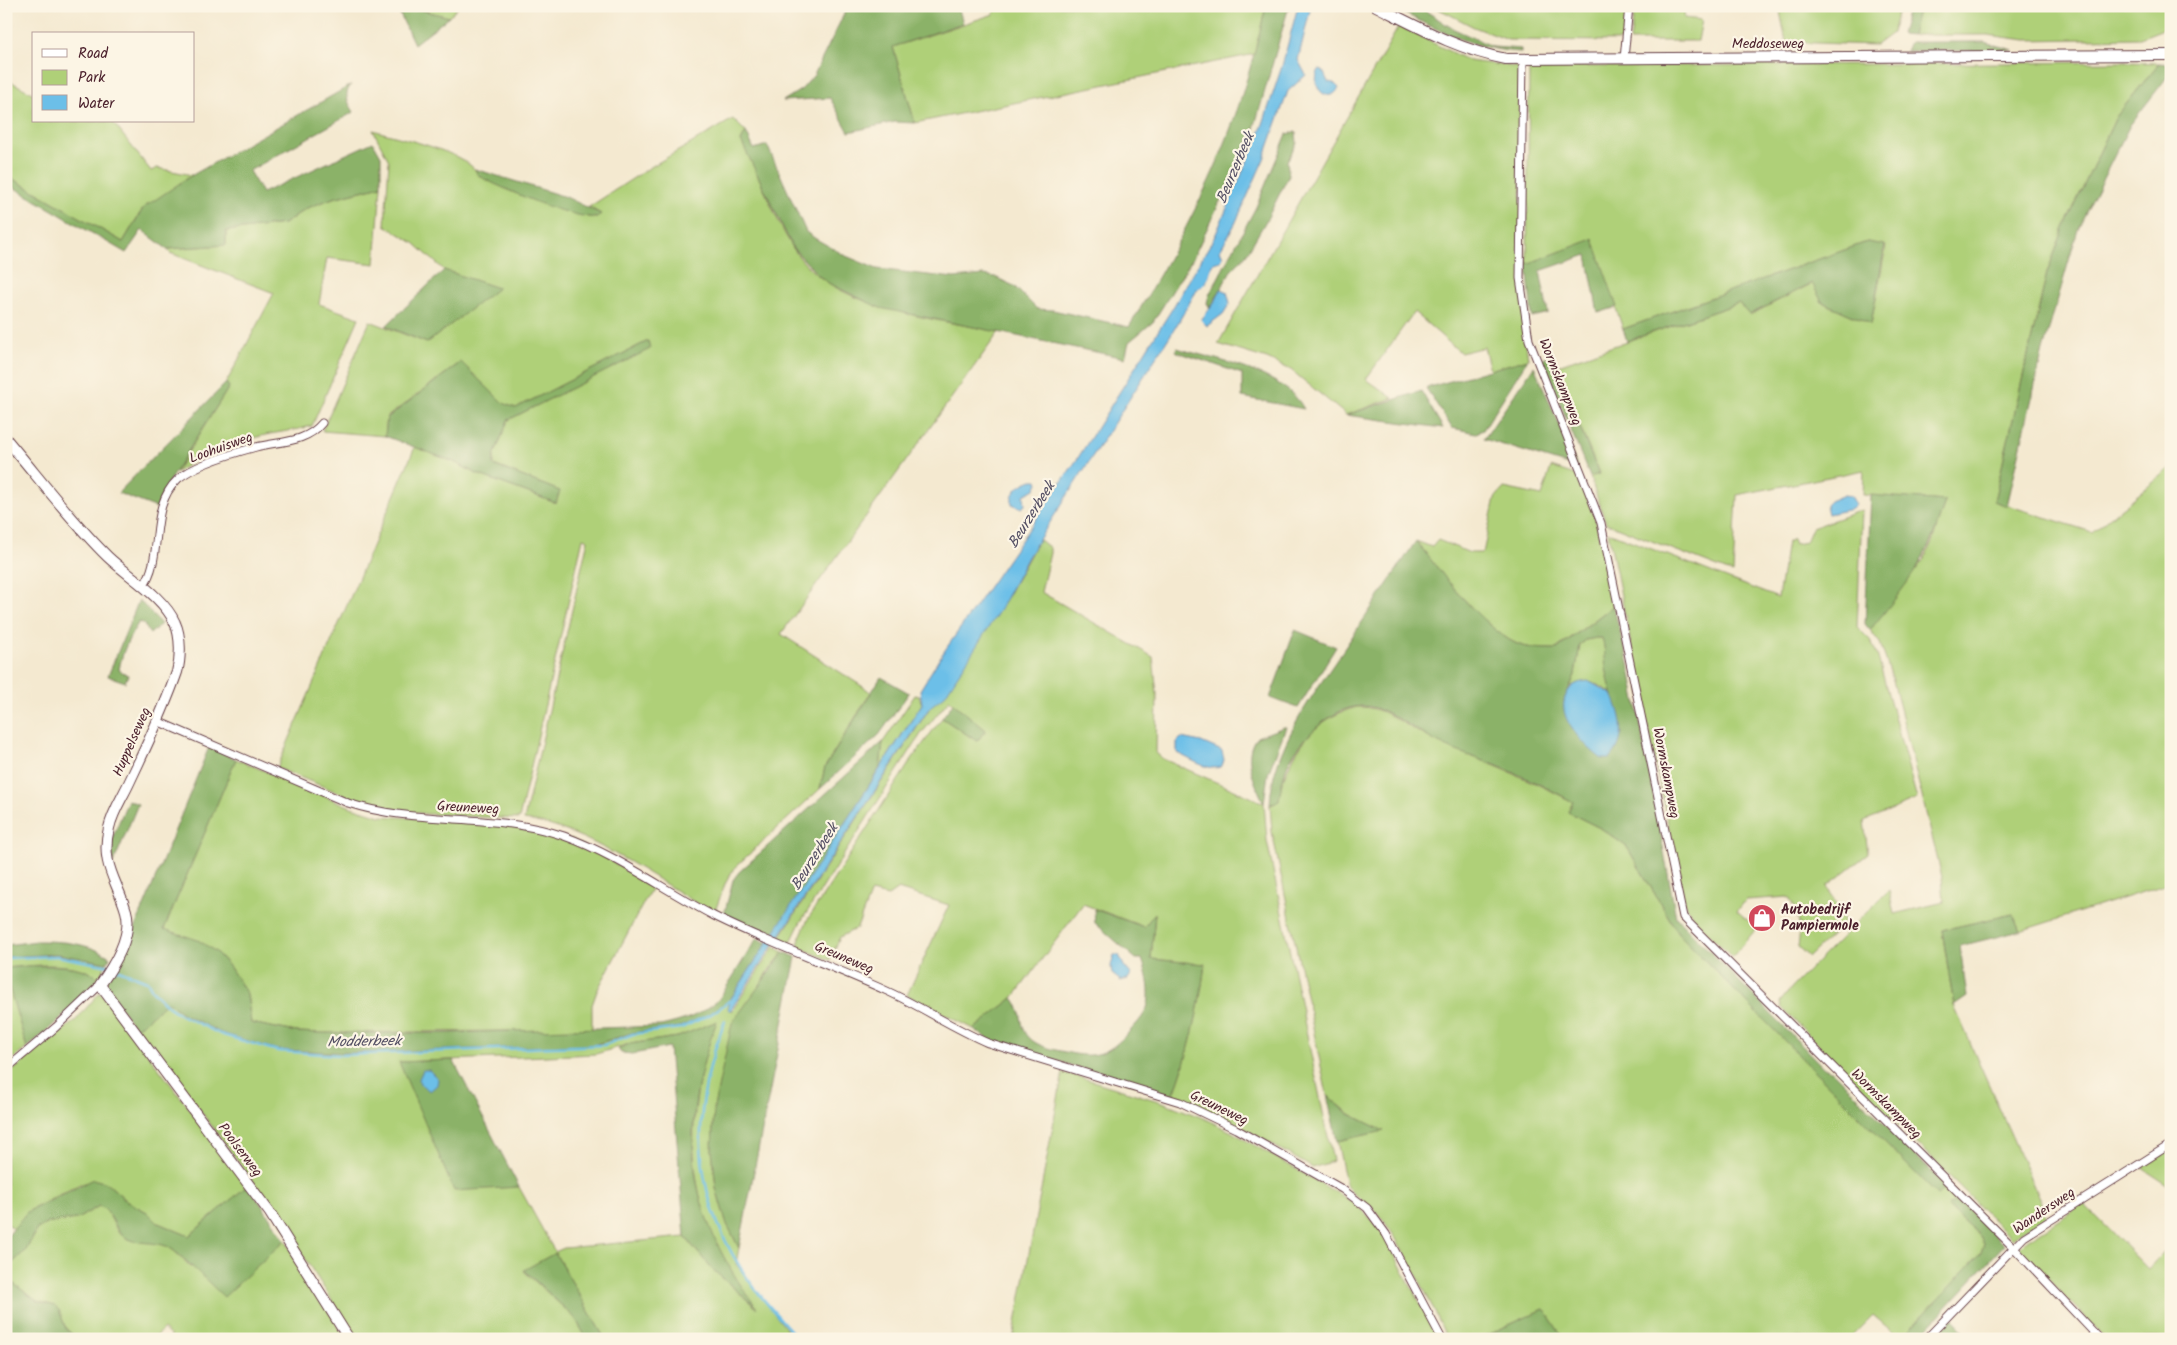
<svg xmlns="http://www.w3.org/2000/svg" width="2177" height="1345" font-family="Kalam,sans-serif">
<rect width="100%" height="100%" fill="#fcf5e5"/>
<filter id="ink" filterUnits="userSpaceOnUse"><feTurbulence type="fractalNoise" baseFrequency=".02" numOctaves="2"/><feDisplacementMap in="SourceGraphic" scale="10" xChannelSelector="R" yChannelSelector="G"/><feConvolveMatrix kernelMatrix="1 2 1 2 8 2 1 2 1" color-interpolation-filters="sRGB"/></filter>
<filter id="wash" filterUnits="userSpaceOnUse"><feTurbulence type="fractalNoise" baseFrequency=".0096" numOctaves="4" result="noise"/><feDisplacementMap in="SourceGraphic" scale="20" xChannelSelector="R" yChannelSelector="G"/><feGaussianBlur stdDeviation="1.12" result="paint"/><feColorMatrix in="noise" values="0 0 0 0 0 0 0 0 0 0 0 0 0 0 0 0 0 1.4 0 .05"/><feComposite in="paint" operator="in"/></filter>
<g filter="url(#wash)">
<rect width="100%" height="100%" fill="#f4e9d0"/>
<g fill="#afd078" stroke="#7c7852" fill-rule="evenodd">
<path d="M406 6H459L449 17Z"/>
<path d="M994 6H1266L1255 54 915 123 893 47 994 14Z"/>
<path d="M1433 6H1628L1623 41 1508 40 1474 27Z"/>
<path d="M1635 6H1685L1684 18 1702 20 1698 41H1630Z"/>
<path d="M1779 6H1899L1892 33 1876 45 1786 42Z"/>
<path d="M1919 6H2171V26L2140 38 2026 40 1987 35H1912Z"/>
<path d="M1399 26 1469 61 1517 67 1519 71 1524 329 1528 359 1490 370 1484 347 1461 353 1414 312 1366 379 1393 398 1346 415 1291 370 1267 359 1218 344Z"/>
<path d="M2124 62 2159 63 2116 117 2064 228 2047 273 1994 501 2092 532 2171 468V883L2020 931 2013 914 1942 930 1954 1006 2047 1216 2011 1238 1781 1007 1780 1002 1793 986 1889 890 1894 914 1944 902 1942 877 1893 680 1880 643 1870 630 1924 559 1932 542 1945 501 1863 495 1864 470 1737 495 1733 573 1606 523 1590 477 1599 473 1555 366 1739 303 1750 315 1813 283 1822 302 1871 324 1886 246 1867 242 1623 329 1593 240 1527 264 1529 71 1530 67Z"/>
<path d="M6 79 34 94V121H112L151 171 157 168 192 175 140 213 123 242 6 175Z"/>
<path d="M733 119 746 132 741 141C760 175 772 214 793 248 831 310 934 318 999 332L781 634 871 692 825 767 820 789 734 868 725 884 715 911 706 909C654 878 584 827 524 820L588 540 583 538 519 819 427 814 372 806 277 768 415 447 454 462 477 474 556 503 559 491 494 465V456L508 420 650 348 648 341 516 408 503 404 461 362 387 417 385 436 322 431 370 321 427 343 497 288 444 270 414 243 385 225 389 161 373 130C398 138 466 151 478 174L512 192 588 217 597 218 601 214 589 207 649 168Z"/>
<path d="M381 186 375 264 327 258 319 304 359 318 312 426C294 431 275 432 257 437 227 444 201 456 175 473L229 387 226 383 274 293 170 253 167 249 226 245V231L284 224 305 209 333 198Z"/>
<path d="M1551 467 1578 476 1596 521 1613 606 1556 649C1542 649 1528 649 1515 643 1482 627 1439 570 1416 541L1432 547 1438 540 1470 553H1483L1495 498 1504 488 1542 496Z"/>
<path d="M1862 510 1857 627 1870 640 1877 654 1917 799 1864 821 1868 854 1827 886 1845 922 1809 957 1798 947C1801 927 1800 914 1788 897L1746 900 1737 911 1757 928 1732 957C1715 939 1690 921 1683 897L1608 532 1778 598 1787 542 1793 539 1795 544 1806 542 1812 528Z"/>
<path d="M1039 539 1050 548V553L1041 592 1153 657 1157 694 1156 753 1163 759 1264 803 1267 841 1333 1161 1313 1168 1236 1124 1173 1096C1190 1052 1199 1010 1205 964L1151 959 1155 914 1144 927 1083 904 1013 998 974 1029 907 995 949 905 898 889 888 896 871 892 857 928 840 937 830 960 798 947 800 937 808 919 912 759 942 718 977 741 986 730 949 700 921 734 800 923 790 944 778 940 931 706 999 611Z"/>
<path d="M1596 638H1602C1608 656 1607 676 1612 694 1598 683 1586 678 1570 687L1575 675 1580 645 1586 640Z"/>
<path d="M915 695 919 696 922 704 880 768 883 742Z"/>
<path d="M1357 707C1386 706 1405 727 1430 738 1478 760 1527 777 1573 802L1568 812 1602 829 1627 847 1678 933 1937 1194 1948 1188 1959 1199 1947 1206 1980 1236 1984 1243 1981 1253 1901 1339 1873 1315 1849 1339H1564L1544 1309 1478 1339H1447C1429 1298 1408 1254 1382 1218 1373 1205 1351 1196 1346 1184L1337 1141 1383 1131 1350 1114 1327 1095 1272 832 1270 805 1274 804C1290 759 1306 720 1357 707Z"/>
<path d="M236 759 351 807 380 816 492 823 572 839 653 885 597 991 592 1005V1030L323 1033 296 1032 251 1023 247 994 229 966 216 952 164 929Z"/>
<path d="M774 947 784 952 769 970 728 1047 714 1107 712 1149 716 1188 726 1222 739 1248 736 1264 794 1339H605L555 1253 524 1271 575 1318 587 1339H357L269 1203 194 1102 135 1028C149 1022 155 1009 168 1002L182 1013 232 1037 278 1050 352 1053 593 1045 632 1033 680 1027 710 1014 730 1000 732 1011ZM716 1022C690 1095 683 1169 715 1241 722 1256 730 1271 739 1284 744 1291 751 1299 754 1306L712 1269 685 1237 564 1248 555 1252 519 1187 399 1062 596 1054 629 1044 678 1037Z"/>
<path d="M57 954 107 963 99 978C75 960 34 965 6 968V957Z"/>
<path d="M6 977 27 1048 6 1064Z"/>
<path d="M100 992 248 1185 189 1236 158 1223 147 1212 128 1202 107 1183 80 1184 27 1212 14 1229 6 1223V1076L76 1020Z"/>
<path d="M1063 1072 1165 1103 1203 1118 1230 1131 1356 1204 1381 1229 1439 1339H1013Z"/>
<path d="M2171 1150V1187L2142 1168Z"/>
<path d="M2084 1204 2148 1269 2171 1244V1339H2106L2018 1248 2024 1242Z"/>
<path d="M99 1206C111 1209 112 1228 122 1235 136 1246 154 1239 167 1246 176 1251 184 1261 191 1267L285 1240 346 1339H169L171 1336 163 1329 154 1339H78L66 1329 59 1310 55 1306 37 1301 6 1278V1269L26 1250 37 1229 48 1223 77 1219Z"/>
</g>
<g fill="#8bb268" stroke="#6a684a" fill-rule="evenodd">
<path d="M396 6H406L449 17 414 44Z"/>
<path d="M848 6H958L963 23 893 47 915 123 895 122 849 132 830 98 783 101 802 89 814 75Z"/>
<path d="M1266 6H1289L1253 132 1194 256 1153 322 1129 342 1125 358 880 308 830 284 819 276 793 248 741 141 746 132 754 149 767 145 806 232 816 239 846 256 877 269 954 278 984 275 995 277 1014 286 1037 309 1053 310 1129 327C1155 284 1181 239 1203 193 1232 135 1251 70 1266 6Z"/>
<path d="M1390 6H1418L1452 28 1493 47 1521 49V52C1473 50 1432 27 1390 6Z"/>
<path d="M1909 6H1919L1912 35 1901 34Z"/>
<path d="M1910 42H1984L2013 50 1906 51Z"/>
<path d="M2159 63 2171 64V72L2130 125 2079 226 2043 350 2007 506 1994 501 2047 273 2064 228 2116 117Z"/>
<path d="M351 85C343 95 348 102 354 112L249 171 262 193 373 142 381 156V186L333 198 305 209 284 224 226 231V245L167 249 142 230 126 253 6 183V175L123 242 144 207 158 198 189 177Z"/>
<path d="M1296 132 1297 143 1287 161 1289 175 1267 219 1246 255 1230 272 1210 309 1207 303 1209 295 1256 207 1287 134Z"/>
<path d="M475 169 566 197 601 214 597 218C561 215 519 195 486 180L477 174Z"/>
<path d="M1593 239 1617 307 1598 313 1587 255 1540 271 1548 313 1532 317 1527 264Z"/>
<path d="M1867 242 1885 245 1871 324 1822 302 1812 283 1749 315 1739 303 1627 341 1623 329Z"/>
<path d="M444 270 498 288 427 343 386 326Z"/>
<path d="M648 341 650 349 508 420 494 456 493 465 560 491 556 503 477 474 454 462 385 436 387 418 461 362 503 403 516 408Z"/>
<path d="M1177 348C1215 360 1285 372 1304 409L1242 397V374L1175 351Z"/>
<path d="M1550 355 1599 474 1590 477 1542 359Z"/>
<path d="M1528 359 1483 430 1476 433 1452 428 1426 388Z"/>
<path d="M1534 366 1578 468 1484 439Z"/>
<path d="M226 383 229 387 166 486 157 508 118 493Z"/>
<path d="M1421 391 1443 428 1346 415Z"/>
<path d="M1871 495 1945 501C1929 558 1907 585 1870 630L1865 624Z"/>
<path d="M1416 541C1439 570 1482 627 1515 643 1528 649 1542 649 1557 649L1613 606 1629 663 1676 917 1824 1068 1833 1072 1948 1188 1937 1195 1678 933 1627 847 1602 829 1568 812 1573 802C1545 786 1515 772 1484 761 1471 756 1457 752 1445 746 1422 736 1398 715 1375 708 1341 697 1302 736 1288 764 1283 775 1281 788 1279 800L1270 805C1271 748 1316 691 1346 646 1369 611 1393 576 1416 541ZM1596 638H1602C1606 650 1604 662 1607 673 1611 694 1620 713 1622 734L1602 759 1573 730 1564 700 1575 675 1580 645 1586 640Z"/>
<path d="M139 600 161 624 150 634 143 623 139 622C129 637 122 652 119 670L128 675 125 682 108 676Z"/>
<path d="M1295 630 1336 647 1298 708 1270 698Z"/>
<path d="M881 677 909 693 879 735 820 789 825 767Z"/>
<path d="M953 703 986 730 977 741 942 718Z"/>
<path d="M1284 727H1286L1268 774 1264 803C1255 784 1241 755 1257 737Z"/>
<path d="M883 742 880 768 772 937 724 915 733 880 739 872Z"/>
<path d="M209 747 236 759 164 929 198 940 216 952 229 966 247 994 251 1023 296 1032 323 1033H449L661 1026C683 1021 702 1015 719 999L757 938 767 943 730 1000 710 1014 680 1027 632 1033 593 1045 352 1053 278 1050 221 1033 182 1013 168 1002C155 1009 149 1022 135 1028L106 987V983L128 934 133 931 142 911Z"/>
<path d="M128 800 138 804 113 864 112 839Z"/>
<path d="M1094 909 1144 927 1155 913 1151 959 1205 964C1199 1010 1190 1052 1173 1096L1011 1047 989 1039 974 1029 1013 998C1026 1013 1016 1031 1036 1043 1045 1048 1056 1050 1065 1052 1096 1059 1107 1055 1129 1032 1135 1026 1144 1016 1147 1008 1152 992 1147 974 1142 959H1136L1095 923Z"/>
<path d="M2013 914 2020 931 1960 946 1967 997 1954 1006 1942 930Z"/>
<path d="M37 941C63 941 89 943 110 957L107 963 57 954 6 957V945Z"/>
<path d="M784 952 796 957 739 1248 726 1222 716 1188 712 1149 714 1107 732 1023Z"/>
<path d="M29 966C51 966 80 963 99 978L68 1012 27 1048 6 977V968Z"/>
<path d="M717 1021C676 1131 686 1214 757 1308L712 1269 685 1237 669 1047 633 1054 621 1053 618 1049 629 1044 678 1037Z"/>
<path d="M453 1060 519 1187 454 1191 399 1062Z"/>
<path d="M1327 1095 1349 1114 1384 1131 1337 1141Z"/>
<path d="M93 1179 107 1183 128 1202 147 1212 158 1223 189 1236 248 1185 285 1240 224 1297C213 1287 177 1250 166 1246 153 1241 137 1245 125 1237 114 1230 111 1209 99 1206L77 1219 48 1223 37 1229 26 1250 6 1269V1238L27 1212Z"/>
<path d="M1959 1199 2004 1245 1917 1339H1901L1981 1253 1984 1243 1980 1236 1947 1206Z"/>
<path d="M555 1253 605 1339H587L575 1318 524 1270Z"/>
<path d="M6 1278 37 1301 55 1306 59 1310 66 1329 78 1339H6Z"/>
<path d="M1544 1309 1564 1339H1478Z"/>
<path d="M1952 1318 1972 1339H1933Z"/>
</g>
<g fill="#6cbfe8" stroke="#5b6f8a">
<path d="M1298 6H1311L1298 60 1306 75 1288 91 1264 159 1235 224 1220 250 1223 257 1221 261 1213 263C1208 273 1210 283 1198 288L1175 328 1029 555 999 611 945 695 930 707 730 1011 728 1009 730 1000 922 704 920 690 941 656 1076 461 1172 309 1215 236 1262 127 1282 66Z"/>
<path d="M1319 70 1323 71 1328 82 1334 83 1339 88C1329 106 1309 87 1319 70Z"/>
<path d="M1221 289 1227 292 1230 303 1223 314 1207 326 1201 320 1215 302Z"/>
<path d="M1032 480H1037L1038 483 1035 489 1024 495 1025 505 1022 508 1012 504C1010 491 1021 484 1032 480Z"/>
<path d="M1844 495 1851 496 1856 505 1852 509 1828 514 1826 505 1830 501Z"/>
<path d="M1588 681 1612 694C1622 716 1628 741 1609 759H1602C1585 746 1555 718 1566 695 1571 685 1577 682 1588 681Z"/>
<path d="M1181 738 1201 742 1222 751 1224 760 1222 766C1210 773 1189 758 1177 753V742Z"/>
<path d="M1114 955H1119L1124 966 1131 974 1128 979 1121 981 1112 974 1111 966Z"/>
<path d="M423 1070H429L438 1079 437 1085 430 1091 420 1084 419 1079Z"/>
</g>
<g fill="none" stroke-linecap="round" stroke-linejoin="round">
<g stroke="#6cbfe8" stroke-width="2.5">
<path d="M6 958 57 956 109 966"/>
<path d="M114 968 147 981 152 990 169 1007 181 1015 220 1034 278 1051 340 1055 604 1045 633 1034 681 1028 711 1014 731 1000"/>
<path d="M725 1021C691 1107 690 1187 740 1267 756 1293 778 1316 798 1339"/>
</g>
</g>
</g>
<g filter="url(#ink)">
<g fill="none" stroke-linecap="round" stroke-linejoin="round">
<defs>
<g id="street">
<path d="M1523 58 1520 278 1529 340 1601 523 1683 917 2013 1247 2100 1339"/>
<path d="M1624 59 1629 6"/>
<path d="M143 586C165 557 147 508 178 479 195 464 234 453 256 447 280 441 306 443 322 423"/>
<path d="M157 721 348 803C418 826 494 812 564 836 617 855 664 890 714 916 770 944 830 965 887 991 922 1007 953 1028 988 1043L1180 1102 1236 1129 1342 1189 1367 1208 1386 1234 1442 1339"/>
<path d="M6 1069 56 1027 100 985"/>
<path d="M1926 1339 2024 1237 2171 1144"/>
</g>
<g id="secondary">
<path d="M1376 6C1418 27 1459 50 1506 59L2171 55"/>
<path d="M6 439C39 478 72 522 108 557 128 576 164 597 175 623 181 636 181 658 177 672 164 710 146 747 129 783 122 798 112 813 109 828 100 864 117 880 126 911 133 935 113 967 100 985L270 1213 349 1339"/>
</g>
</defs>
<use href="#street" stroke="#643d44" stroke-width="9"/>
<use href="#secondary" stroke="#643d44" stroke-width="12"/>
<use href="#street" stroke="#fff" stroke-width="7"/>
<use href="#secondary" stroke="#fff" stroke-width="10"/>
</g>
</g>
<defs>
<symbol id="shop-disc" viewBox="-11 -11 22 22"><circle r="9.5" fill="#d1495b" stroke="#fcf5e5"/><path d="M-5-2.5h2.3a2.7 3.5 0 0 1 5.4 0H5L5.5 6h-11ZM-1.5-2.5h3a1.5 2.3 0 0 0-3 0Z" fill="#fff"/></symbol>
</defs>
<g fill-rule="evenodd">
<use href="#shop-disc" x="1746" y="902" width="32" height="32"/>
</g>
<g text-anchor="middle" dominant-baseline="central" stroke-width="4.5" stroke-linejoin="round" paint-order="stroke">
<g font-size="14" fill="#4a1f2b" stroke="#fcf5e5">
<text x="1768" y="44">Meddoseweg</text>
<text transform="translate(1560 382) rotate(68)">Wormskampweg</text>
<text transform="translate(221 448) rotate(-20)">Loohuisweg</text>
<text transform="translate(132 742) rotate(-66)">Huppelseweg</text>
<text transform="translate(1666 773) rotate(79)">Wormskampweg</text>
<text transform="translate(468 808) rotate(3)">Greuneweg</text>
<text transform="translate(844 958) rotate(23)">Greuneweg</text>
<text transform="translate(1886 1104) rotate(45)">Wormskampweg</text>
<text transform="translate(1219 1108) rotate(26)">Greuneweg</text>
<text transform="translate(240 1150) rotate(53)">Poolserweg</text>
<text transform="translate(2044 1211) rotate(-34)">Wandersweg</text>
</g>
<g font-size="14" font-weight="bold" fill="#4a1f2b" stroke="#fcf5e5" text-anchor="start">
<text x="1781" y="910">Autobedrijf<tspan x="1781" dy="16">Pampiermole</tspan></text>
</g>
<g font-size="15" font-style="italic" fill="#544f64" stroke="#fcf5e5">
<text transform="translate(1236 168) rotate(-67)">Beurzerbeek</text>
<text transform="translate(1032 515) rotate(-58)">Beurzerbeek</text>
<text transform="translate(815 857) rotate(-58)">Beurzerbeek</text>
<text transform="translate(364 1042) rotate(-1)">Modderbeek</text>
</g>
</g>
<rect width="2177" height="1345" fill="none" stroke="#fcf5e5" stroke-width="25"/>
<rect x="32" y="32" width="162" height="90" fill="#fcf5e5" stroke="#b59f9b"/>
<rect x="42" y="49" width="25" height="8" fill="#ffffff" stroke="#b59f9b"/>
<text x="78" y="58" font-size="15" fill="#4a1f2b">Road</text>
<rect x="42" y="70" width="25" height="15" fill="#afd078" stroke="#b59f9b"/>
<text x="78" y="82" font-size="15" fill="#4a1f2b">Park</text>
<rect x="42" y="95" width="25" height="15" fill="#6cbfe8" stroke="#b59f9b"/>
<text x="78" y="108" font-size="15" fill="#4a1f2b">Water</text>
</svg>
